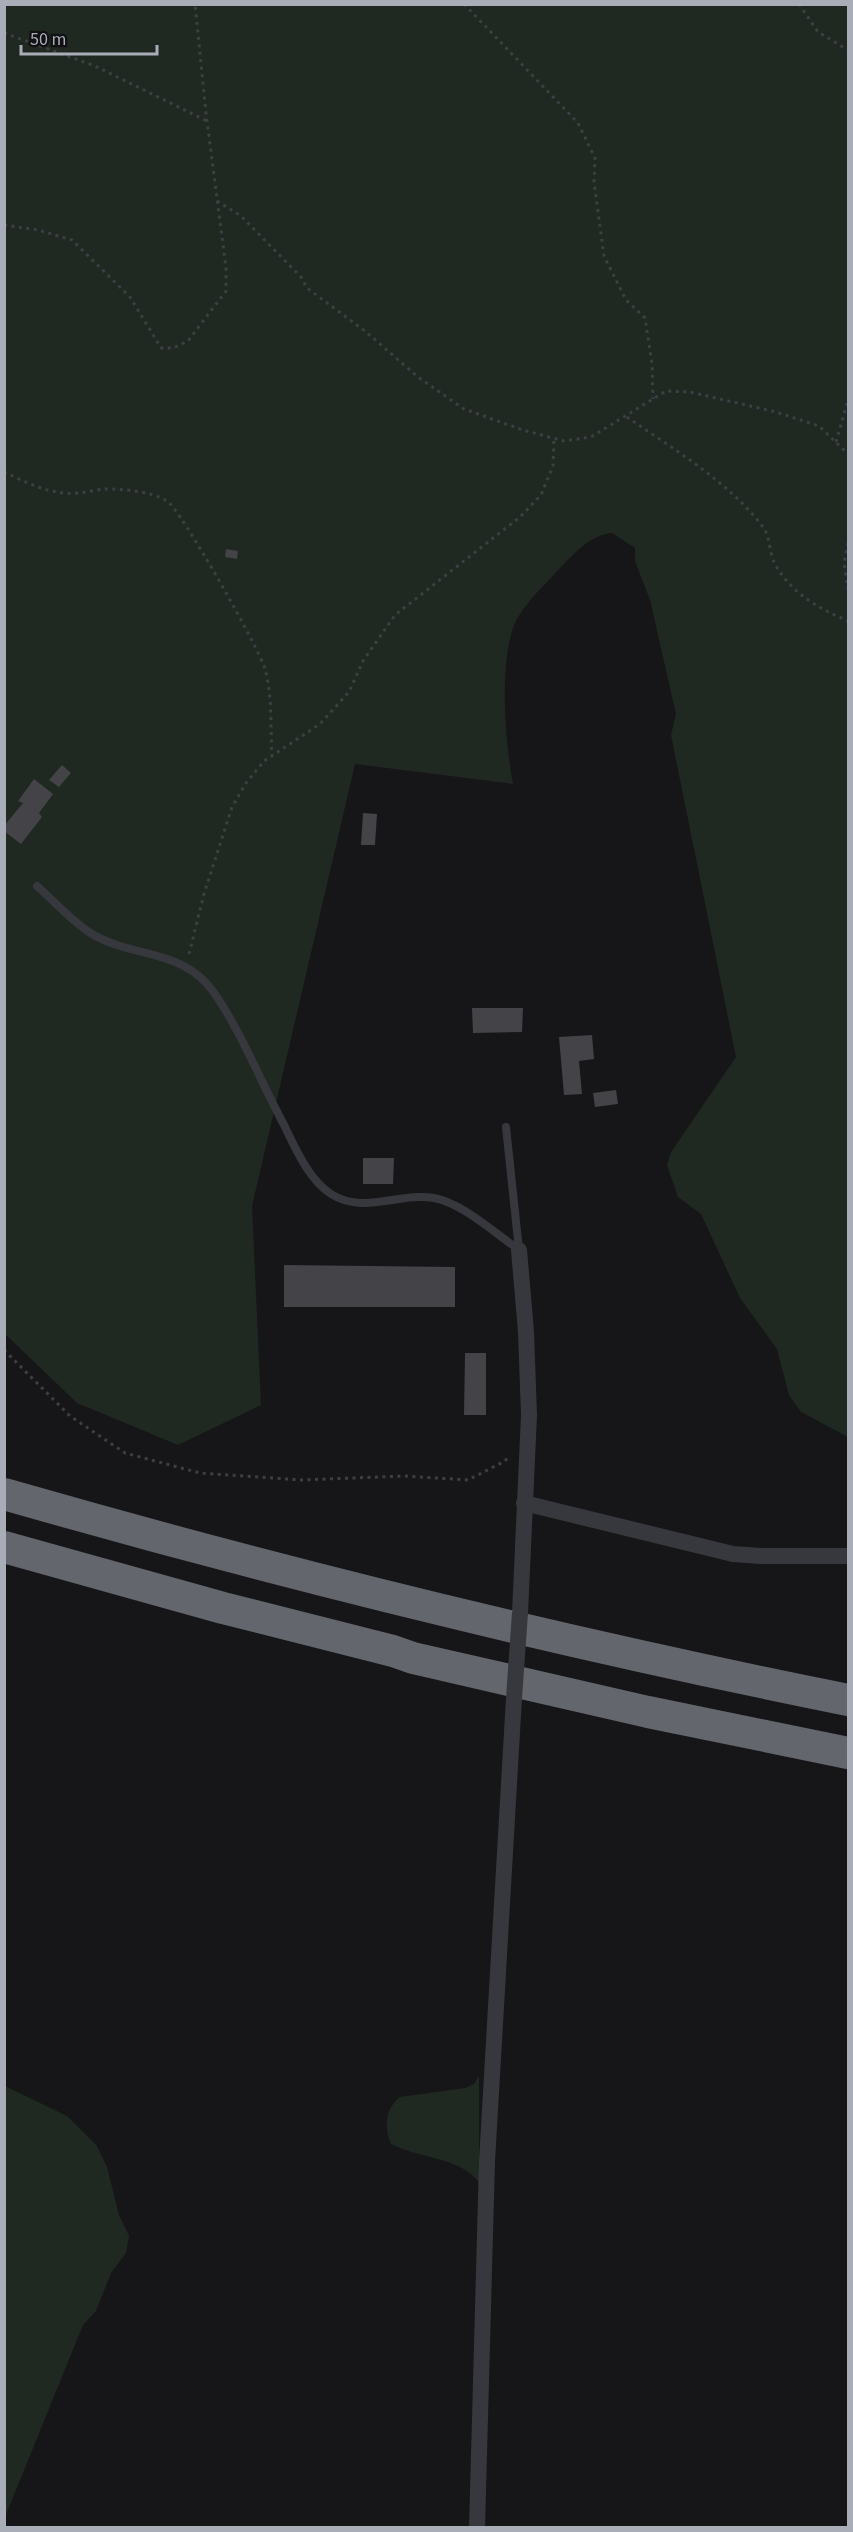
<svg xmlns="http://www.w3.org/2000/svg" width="853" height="2532" font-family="'Source Sans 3',sans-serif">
<rect width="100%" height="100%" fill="#161618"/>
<g fill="#202822">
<path d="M4 5H848V1437L801 1412 789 1395 777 1349 740 1298 701 1214 678 1197 667 1165 671 1152 736 1057 671 735 676 714 650 600 635 561V548L612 533C590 535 575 553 560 568 545 585 523 604 514 625 499 665 505 742 513 784L355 764 252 1206 261 1405 178 1445 77 1403 5 1334Z"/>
<path d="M479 2076V2182C458 2156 419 2159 391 2144 384 2127 385 2109 400 2097L465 2088 474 2084Z"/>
<path d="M5 2086 67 2116 97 2146 107 2167 119 2215 129 2236 126 2253 111 2273 96 2311 83 2325 5 2517Z"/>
</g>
<g fill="#434348">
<path d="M226 549 238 551 237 559 225 557Z"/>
<path d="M62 765 71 773 59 787 49 780Z"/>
<path d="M34 779 53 794 39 813 42 817 21 844 4 831V826L23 803 18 801Z"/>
<path d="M363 813 377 814 375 845H361Z"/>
<path d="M472 1008H523L522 1032 473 1033Z"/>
<path d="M592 1035 594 1059 579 1061 582 1094 564 1095 559 1037Z"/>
<path d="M616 1090 618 1104 595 1107 593 1093Z"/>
<path d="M363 1158H394L393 1184H363Z"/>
<path d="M284 1265 455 1267V1307H284Z"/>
<path d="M465 1353H486V1415H464Z"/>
</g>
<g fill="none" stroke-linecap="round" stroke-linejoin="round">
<g stroke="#3d3f44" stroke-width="3" stroke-dasharray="3 4.5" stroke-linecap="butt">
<path d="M464 4 578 123 595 158 594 182 604 256 626 300 645 318 652 364 653 399"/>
<path d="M799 4 818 32 848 50"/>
<path d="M4 33 95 66 207 121"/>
<path d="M217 201 241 216 301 277 307 288 365 331 418 377 464 409 523 430 564 441 591 437 666 391 690 392 776 412 819 426 848 454"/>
<path d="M4 225 38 230 72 240 130 297 161 348H173L188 341 226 291V268L206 113 195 4"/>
<path d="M627 417C673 449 728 481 763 527 770 536 769 551 774 562 790 593 818 608 848 621"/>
<path d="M836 442 848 400"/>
<path d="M4 472C23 481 43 491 64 493 77 495 92 490 105 489 123 489 151 491 167 501 180 508 260 650 265 669 273 698 270 726 272 755"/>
<path d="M848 543 844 563 848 590"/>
<path d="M189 954 204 894 232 807 246 783 264 761 320 724 349 692 363 661 395 615 520 517 541 495 553 466 554 438"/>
<path d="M4 1350 70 1416 125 1453 200 1473 301 1480 404 1476 468 1480 505 1461 509 1456"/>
</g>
<g stroke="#37383d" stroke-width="8">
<path d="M37 886C54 901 72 922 92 934 135 959 184 948 215 994 241 1032 261 1082 283 1123 295 1147 308 1179 331 1194 364 1215 399 1192 434 1198 462 1203 495 1233 519 1250"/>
<path d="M506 1127 519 1250"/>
</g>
<g stroke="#37383d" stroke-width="16">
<path d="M519 1250 526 1332 529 1415 520 1613"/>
<path d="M524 1503 733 1554 761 1556H848"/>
<path d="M477 2528 487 2161 514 1698"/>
</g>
<g stroke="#64666e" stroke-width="32">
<path d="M4 1494C283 1574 564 1643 848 1700"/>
<path d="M4 1547 223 1608 393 1651 413 1658 648 1712 848 1753"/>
</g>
<path stroke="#37383d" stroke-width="16" d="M514 1698 520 1613"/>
</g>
<rect width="853" height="2532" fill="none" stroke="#a9adb8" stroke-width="12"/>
<path d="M21 45v9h136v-9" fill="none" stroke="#a9adb8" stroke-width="3"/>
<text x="30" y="45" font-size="18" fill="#a9adb8" stroke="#111113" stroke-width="4.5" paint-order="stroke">50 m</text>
</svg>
